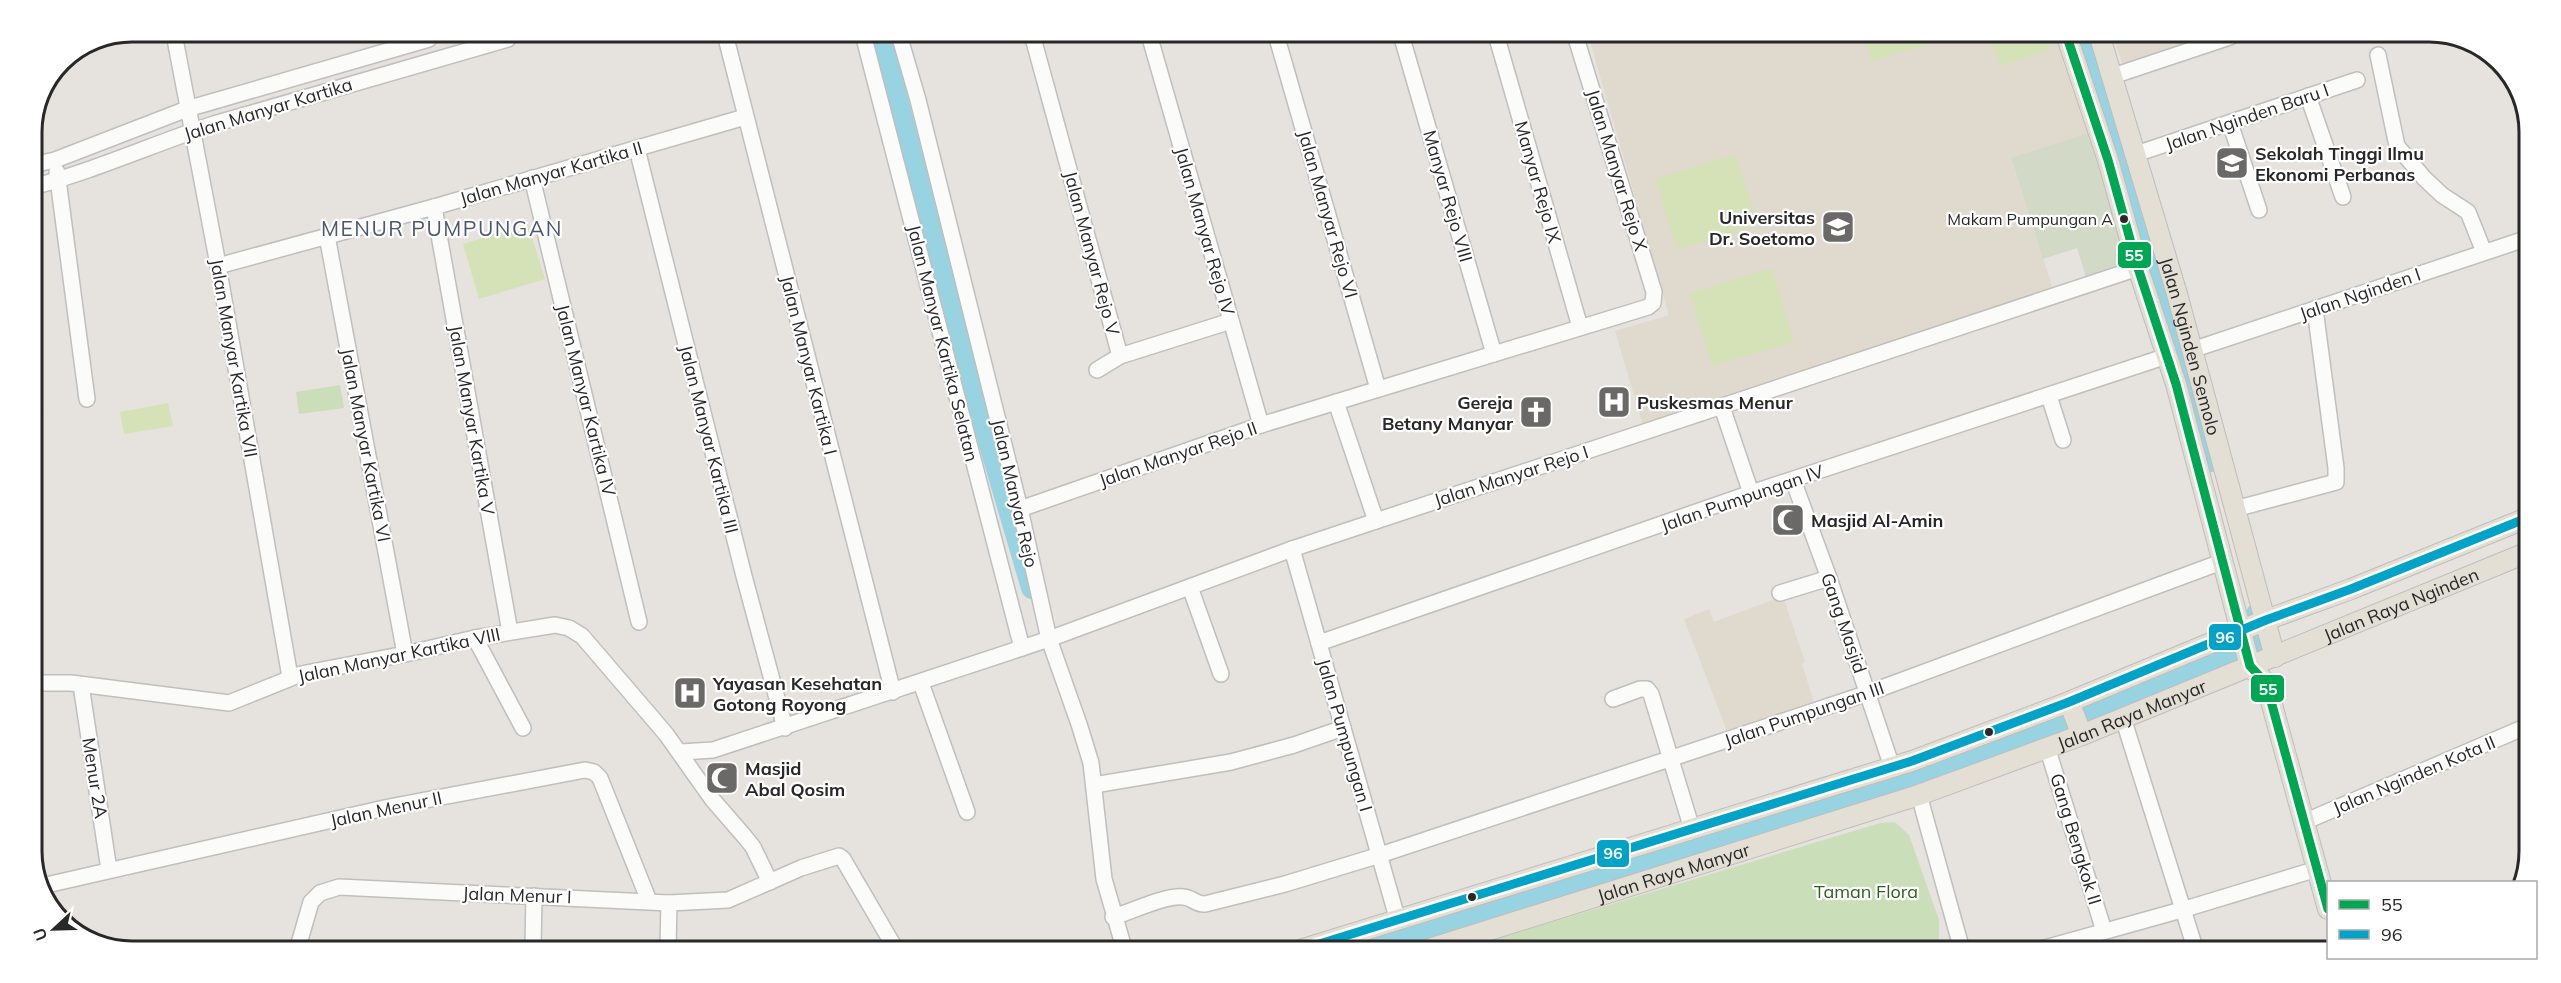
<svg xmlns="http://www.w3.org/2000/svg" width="2561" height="983" font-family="Mulish,sans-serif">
<rect width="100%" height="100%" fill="#e6e2de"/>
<g fill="#e0d9cd">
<path d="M2057 37 2088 133 2011 159 2054 292 1644 429 1615 331 1669 315 1589 38Z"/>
<path d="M2113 37H2211L2124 68Z"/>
<path d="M1783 596 1805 662 1802 664 1815 706 1729 736 1684 619 1709 609 1714 622Z"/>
</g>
<g fill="#cbdeba">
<path d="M340 385 344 408 299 414 296 392Z"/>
<path d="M1895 822 1909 835 1939 920V939L1930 950 1463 949 1880 823Z"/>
</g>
<path fill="#d3d9c7" d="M2088 133 2131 266 2087 280 2077 248 2043 259 2011 158Z"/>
<g fill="#d5e2b8">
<path d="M1864 37H1924L1926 45 1871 61Z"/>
<path d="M2007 37H2045L2049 50 2000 66 1992 42Z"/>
<path d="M1735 154 1757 225 1677 250 1655 179Z"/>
<path d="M528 224 545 279 479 299 463 244Z"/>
<path d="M1772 268 1794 342 1712 366 1690 293Z"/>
<path d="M36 370 44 413 32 415V371Z"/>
<path d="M168 403 173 426 124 434 120 412Z"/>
</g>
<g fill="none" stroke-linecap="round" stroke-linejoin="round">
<g stroke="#98d3e2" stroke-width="22">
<path d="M2089 37 2158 281 2213 461"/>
<path d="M881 38 971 380 1032 588"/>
<path d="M1370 949 1720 841 2085 714 2265 638 2257 614"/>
</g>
<defs>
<g id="minor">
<path d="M726 38 893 692"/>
<path d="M864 38 1022 648"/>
<path d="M900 38 918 100 1020 509 1049 639 1079 724 1091 763 1104 879 1124 948"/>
<path d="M1033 38 1120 356 1231 321"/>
<path d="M1150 38 1261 425"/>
<path d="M1277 38 1378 389"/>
<path d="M1402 38 1494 354"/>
<path d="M1497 38 1580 327"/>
<path d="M175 39 216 254 290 677"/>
<path d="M2378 55 2397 146 2424 178 2442 195 2468 212 2484 252"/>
<path d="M2509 71 2511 76"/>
<path d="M2113 76 2230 37"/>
<path d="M2308 96 2343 197"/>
<path d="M2230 123 2259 210"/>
<path d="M637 149 744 576 785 728"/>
<path d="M2136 154 2357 80"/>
<path d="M32 165 55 160 187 109 429 39"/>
<path d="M57 172 87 399"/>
<path d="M532 178 639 622"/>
<path d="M32 187C94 171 153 144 214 124L508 39"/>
<path d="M434 207 510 632"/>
<path d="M327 236 405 654"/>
<path d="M218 266 434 207 745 117"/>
<path d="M2192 350 2528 238"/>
<path d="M1097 370 1120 356"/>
<path d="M2049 396 2063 440"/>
<path d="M1336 402 1376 521"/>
<path d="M1722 407 1751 493"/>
<path d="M1793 480 1829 578 1892 767"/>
<path d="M1020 509 1261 425 1648 307 1653 303 1654 292 1576 38"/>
<path d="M2235 509 2336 482V468L2315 309"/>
<path d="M1292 549 1398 921"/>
<path d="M1190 587 1221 674"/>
<path d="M1780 593 1829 578"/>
<path d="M475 638 523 728"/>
<path d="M1319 643 1751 493 2167 356"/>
<path d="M32 683H71L229 703 301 674 405 654 475 638 555 625 569 628 582 636 666 734 712 799 745 837 753 847 770 882"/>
<path d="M921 683 967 812"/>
<path d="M81 685 109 870"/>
<path d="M1613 699 1640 689H1647L1651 694 1692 829"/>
<path d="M2123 718 2196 951"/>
<path d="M2047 747 2104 931"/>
<path d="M681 752 713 750 1049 639 1292 549 1376 521 2138 268"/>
<path d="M1094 785 1231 762 1294 745 1343 728"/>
<path d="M1919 795 1962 950"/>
<path d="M2304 822 2525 727"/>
<path d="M42 886 389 807 585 770 594 772 600 778 649 901"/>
<path d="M1113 917C1131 912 1165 895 1183 897 1192 897 1196 905 1205 904L1285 884 1380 855 1868 693 2224 561"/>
<path d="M298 947 311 902 320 893 339 887 669 903 728 900 801 868 839 856 843 859 895 948"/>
<path d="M533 947 534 896"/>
<path d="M668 947 669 903"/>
<path d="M2034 951 2185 909 2317 869"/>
</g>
<g id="major">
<path d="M2067 37 2108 160 2138 268 2176 384 2250 666 2266 683 2328 909"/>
<path id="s1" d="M2100 37 2177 294 2275 657"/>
<path d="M2069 702 2082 735"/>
<path d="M1303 949 1912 761 2069 702 2266 620 2351 589 2527 518"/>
<path id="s2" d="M1429 949 1919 795 2082 735 2526 553"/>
</g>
</defs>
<use href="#minor" stroke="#c0bfbf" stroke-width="18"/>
<use href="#major" stroke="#bfbdbc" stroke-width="22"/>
<use href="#minor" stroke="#fbfbfa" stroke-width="15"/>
<use href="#major" stroke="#e4dfd4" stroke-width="20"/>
<defs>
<path id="bus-1" d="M2067 37 2108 160 2138 268 2176 384 2250 666 2266 683 2328 909"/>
<path id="bus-2" d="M1303 949 1912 761 2069 702 2266 620 2351 589 2527 518"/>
</defs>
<use href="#bus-1" stroke="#fff" stroke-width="14"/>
<use href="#bus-2" stroke="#fff" stroke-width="14"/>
<use href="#bus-1" stroke="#00a651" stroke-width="9"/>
<use href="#bus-2" stroke="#02a3c6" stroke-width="9"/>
</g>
<defs>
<symbol id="university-square" viewBox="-11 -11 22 22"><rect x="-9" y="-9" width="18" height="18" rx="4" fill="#6a6968" stroke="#fff"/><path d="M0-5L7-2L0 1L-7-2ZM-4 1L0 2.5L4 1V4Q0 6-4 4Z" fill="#fff"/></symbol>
<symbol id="hospital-square" viewBox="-11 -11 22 22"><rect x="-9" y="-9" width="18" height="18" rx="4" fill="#6a6968" stroke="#fff"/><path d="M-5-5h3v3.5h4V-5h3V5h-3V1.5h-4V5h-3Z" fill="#fff"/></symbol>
<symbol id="church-square" viewBox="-11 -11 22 22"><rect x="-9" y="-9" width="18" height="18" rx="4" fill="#6a6968" stroke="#fff"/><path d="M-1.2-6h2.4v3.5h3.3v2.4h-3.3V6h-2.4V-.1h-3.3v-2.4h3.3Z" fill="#fff"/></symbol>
<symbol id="mosque-square" viewBox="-11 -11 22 22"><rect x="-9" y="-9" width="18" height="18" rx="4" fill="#6a6968" stroke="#fff"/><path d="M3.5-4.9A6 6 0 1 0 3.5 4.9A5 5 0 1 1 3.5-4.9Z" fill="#fff"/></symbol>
</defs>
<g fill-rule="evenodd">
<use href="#university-square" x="2213" y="144" width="38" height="38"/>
<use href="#university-square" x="1819" y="208" width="38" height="38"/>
<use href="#hospital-square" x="1595" y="383" width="38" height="38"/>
<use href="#church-square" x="1517" y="393" width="38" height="38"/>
<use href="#mosque-square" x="1769" y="501" width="38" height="38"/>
<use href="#hospital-square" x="671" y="674" width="38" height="38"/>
<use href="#mosque-square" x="703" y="759" width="38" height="38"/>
</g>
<g fill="#282828" stroke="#fff" stroke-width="2">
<circle cx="2124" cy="219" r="5"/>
<circle cx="1989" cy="732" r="5"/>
<circle cx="1472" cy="897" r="5"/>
</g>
<g text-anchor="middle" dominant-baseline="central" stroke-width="4.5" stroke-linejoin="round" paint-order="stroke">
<g font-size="16" fill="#282828" stroke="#fff" text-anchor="end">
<text x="2113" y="219">Makam Pumpungan A</text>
</g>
<g font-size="18" fill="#282828" stroke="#fff">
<text transform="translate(268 109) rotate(-17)">Jalan Manyar Kartika</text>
<text transform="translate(2247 117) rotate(-19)">Jalan Nginden Baru I</text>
<text transform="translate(1617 170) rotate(73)">Jalan Manyar Rejo X</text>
<text transform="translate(551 173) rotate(-16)">Jalan Manyar Kartika II</text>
<text transform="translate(1538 182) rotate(74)">Manyar Rejo IX</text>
<text transform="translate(1448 196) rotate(74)">Manyar Rejo VIII</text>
<text transform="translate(1328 214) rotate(74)">Jalan Manyar Rejo VI</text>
<text transform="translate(1205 231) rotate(74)">Jalan Manyar Rejo IV</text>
<text transform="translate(1092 253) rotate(75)">Jalan Manyar Rejo V</text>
<text transform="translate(2360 294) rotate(-19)">Jalan Nginden I</text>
<text transform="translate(943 343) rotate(76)">Jalan Manyar Kartika Selatan</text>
<text stroke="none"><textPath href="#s1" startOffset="322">Jalan Nginden Semolo</textPath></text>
<text transform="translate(234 358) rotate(80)">Jalan Manyar Kartika VII</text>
<text transform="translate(809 365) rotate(76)">Jalan Manyar Kartika I</text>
<text transform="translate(586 400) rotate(76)">Jalan Manyar Kartika IV</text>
<text transform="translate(472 420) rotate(80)">Jalan Manyar Kartika V</text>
<text transform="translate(709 439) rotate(76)">Jalan Manyar Kartika III</text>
<text transform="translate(366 445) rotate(79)">Jalan Manyar Kartika VI</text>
<text transform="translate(1178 454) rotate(-19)">Jalan Manyar Rejo II</text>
<text transform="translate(1511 476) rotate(-18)">Jalan Manyar Rejo I</text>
<text transform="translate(1015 493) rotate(77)">Jalan Manyar Rejo</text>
<text transform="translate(1742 498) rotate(-19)">Jalan Pumpungan IV</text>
<text stroke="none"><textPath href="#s2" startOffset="1032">Jalan Raya Nginden</textPath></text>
<text transform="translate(1844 623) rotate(71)">Gang Masjid</text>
<text transform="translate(399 655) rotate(-12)">Jalan Manyar Kartika VIII</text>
<text transform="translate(1804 714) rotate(-19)">Jalan Pumpungan III</text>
<text stroke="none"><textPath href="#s2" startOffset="741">Jalan Raya Manyar</textPath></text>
<text transform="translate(1345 735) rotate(74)">Jalan Pumpungan I</text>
<text transform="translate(2414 775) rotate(-23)">Jalan Nginden Kota II</text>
<text transform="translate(95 778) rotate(81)">Menur 2A</text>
<text transform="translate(386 809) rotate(-12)">Jalan Menur II</text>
<text transform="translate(2076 839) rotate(73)">Gang Bengkok II</text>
<text stroke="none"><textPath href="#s2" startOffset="256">Jalan Raya Manyar</textPath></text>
<text transform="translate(517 895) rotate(2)">Jalan Menur I</text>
</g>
<g font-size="18" font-weight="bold" fill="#282828" stroke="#fff" text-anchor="start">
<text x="2255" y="153">Sekolah Tinggi Ilmu<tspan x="2255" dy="21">Ekonomi Perbanas</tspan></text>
<text x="1815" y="217" text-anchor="end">Universitas<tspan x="1815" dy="21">Dr. Soetomo</tspan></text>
<text x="1513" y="402" text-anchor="end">Gereja<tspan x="1513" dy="21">Betany Manyar</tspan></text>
<text x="1637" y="402">Puskesmas Menur</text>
<text x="1811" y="520">Masjid Al-Amin</text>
<text x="713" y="683">Yayasan Kesehatan<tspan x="713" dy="21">Gotong Royong</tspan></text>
<text x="745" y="768">Masjid<tspan x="745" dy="21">Abal Qosim</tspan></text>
</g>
<g font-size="18" fill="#305e20" stroke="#fff">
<text x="1866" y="891">Taman Flora</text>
</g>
<g font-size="21" letter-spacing="1.5" fill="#4d5674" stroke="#fff">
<text x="442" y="228">MENUR PUMPUNGAN</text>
</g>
</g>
<path d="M0 0H2561V983H0ZM132 42H2429A90 90 0 0 1 2519 132V851A90 90 0 0 1 2429 941H132A90 90 0 0 1 42 851V132A90 90 0 0 1 132 42Z" fill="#fff" fill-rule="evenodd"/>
<path fill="none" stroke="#282828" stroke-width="3" d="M132 42H2429A90 90 0 0 1 2519 132V851A90 90 0 0 1 2429 941H132A90 90 0 0 1 42 851V132A90 90 0 0 1 132 42Z"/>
<g stroke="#fff" stroke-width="2">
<rect x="2117" y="241" width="35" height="28" rx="6" fill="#00a651"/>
<rect x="2208" y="623" width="34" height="28" rx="6" fill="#02a3c6"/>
<rect x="2250" y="674" width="35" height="29" rx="6" fill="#00a651"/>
<rect x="1596" y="839" width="34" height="29" rx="6" fill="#02a3c6"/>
</g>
<g font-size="16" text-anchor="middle" font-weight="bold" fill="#fff">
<text x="2134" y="261">55</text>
<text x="2225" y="643">96</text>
<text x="2268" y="695">55</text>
<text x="1613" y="859">96</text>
</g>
<rect x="2327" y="881" width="210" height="78" fill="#ffffff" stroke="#a9a9a9" stroke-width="1.5"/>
<rect x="2339" y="900" width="30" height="9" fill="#00a651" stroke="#a9a9a9" stroke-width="1.5"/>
<text x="2381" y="911" font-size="18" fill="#282828">55</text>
<rect x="2339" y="930" width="30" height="9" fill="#02a3c6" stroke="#a9a9a9" stroke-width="1.5"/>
<text x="2381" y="941" font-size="18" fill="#282828">96</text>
<g transform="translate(54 929) rotate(248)" stroke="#ffffff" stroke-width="4.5" paint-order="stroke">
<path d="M0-4.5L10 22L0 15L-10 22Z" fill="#282828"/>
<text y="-9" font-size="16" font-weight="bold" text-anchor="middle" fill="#282828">U</text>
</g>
</svg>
